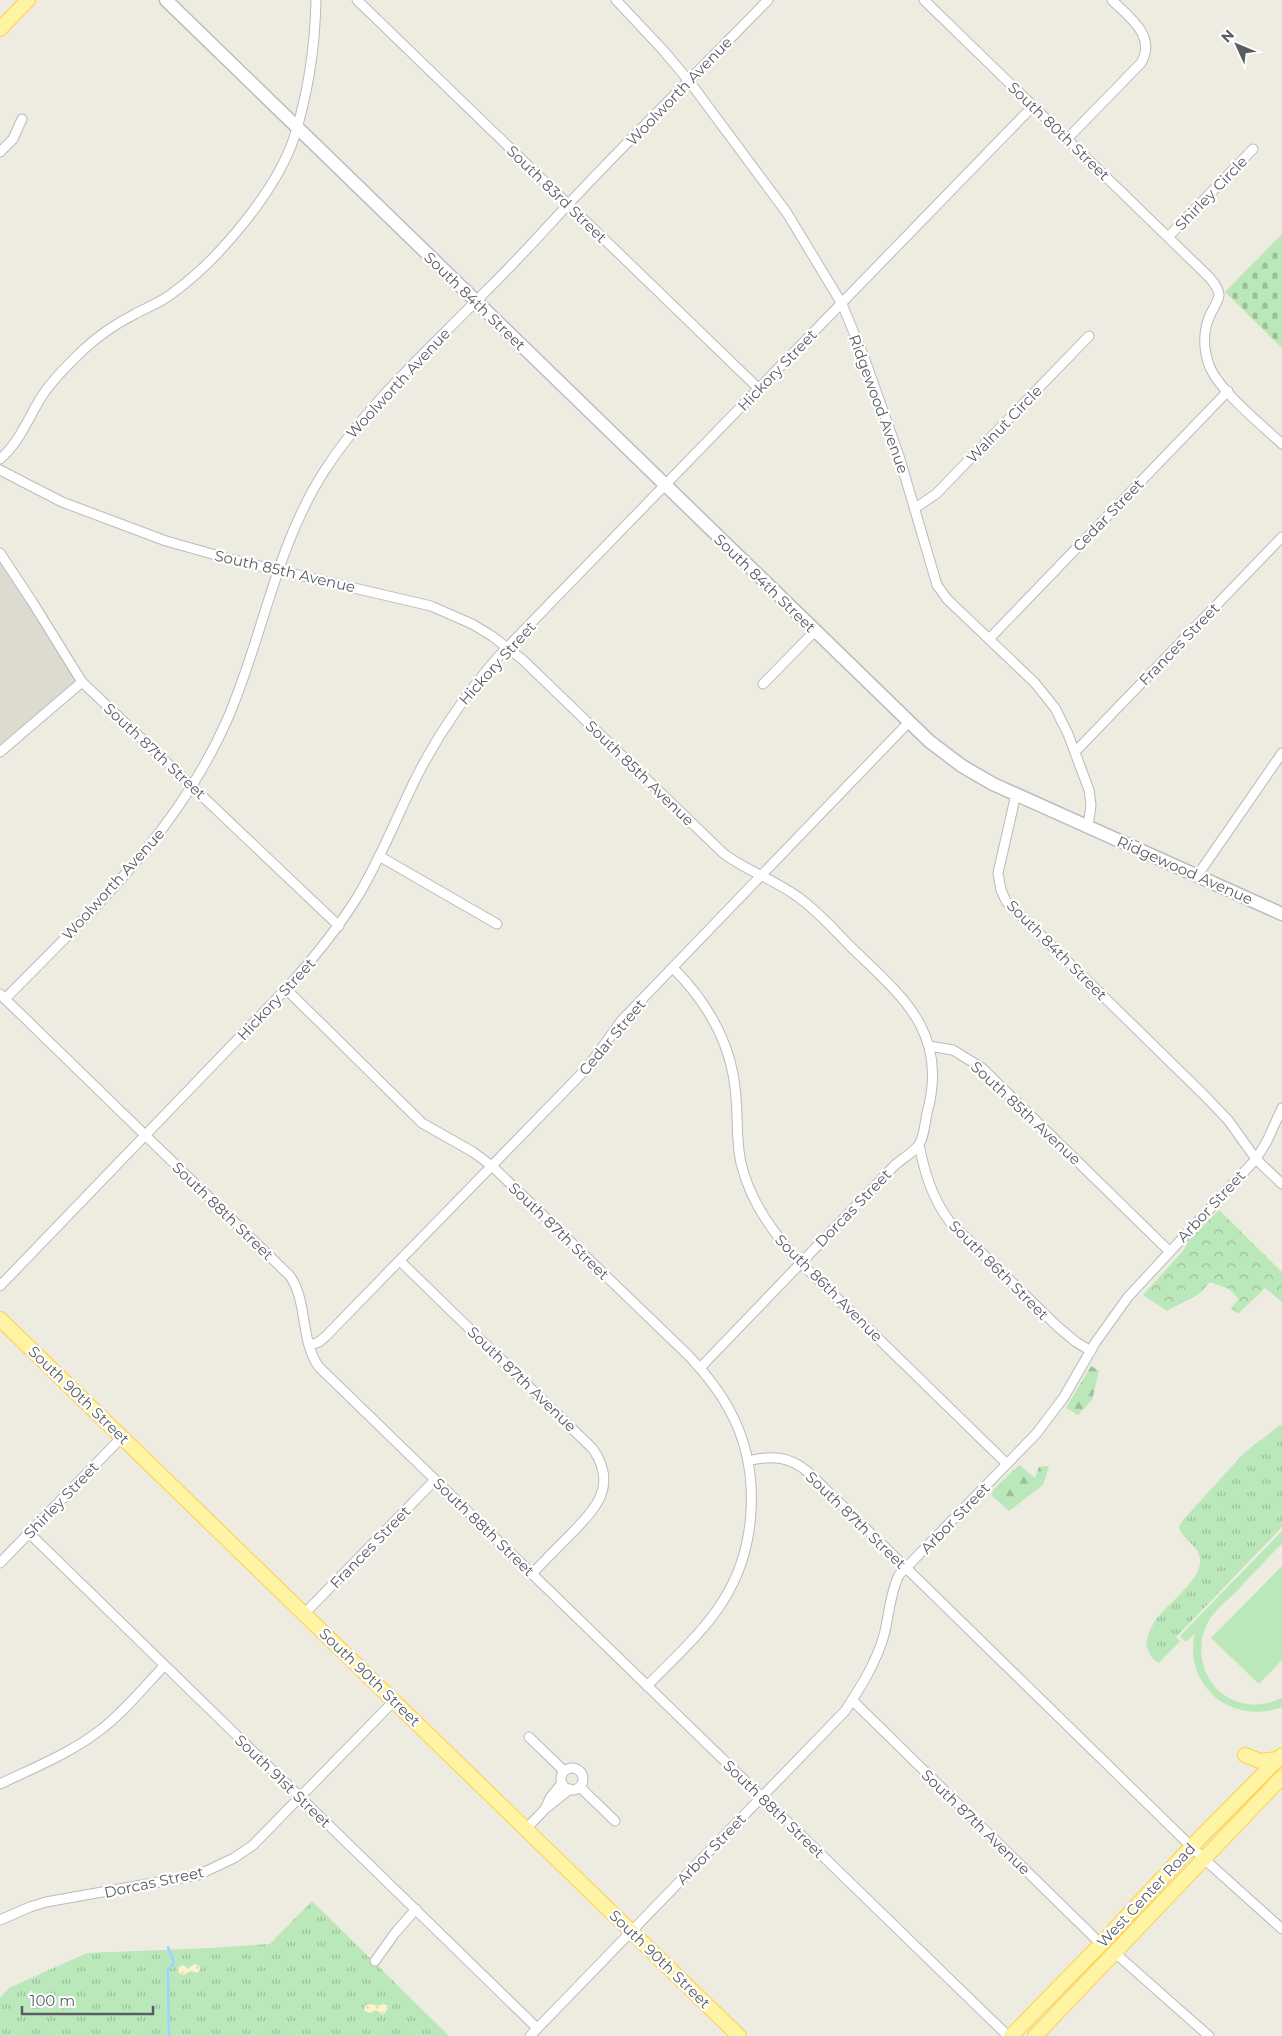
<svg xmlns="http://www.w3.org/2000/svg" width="1282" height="2036" font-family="Montserrat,sans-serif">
<defs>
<pattern id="grass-tufts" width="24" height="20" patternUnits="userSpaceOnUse" patternTransform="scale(1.25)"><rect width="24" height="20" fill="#bae8bb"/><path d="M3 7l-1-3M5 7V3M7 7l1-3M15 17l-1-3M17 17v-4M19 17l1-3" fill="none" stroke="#9abf9c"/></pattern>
<pattern id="forest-firs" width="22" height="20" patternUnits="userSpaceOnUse" patternTransform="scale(1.25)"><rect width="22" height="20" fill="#bae8bb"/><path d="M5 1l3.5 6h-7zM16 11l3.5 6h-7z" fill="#9abf9c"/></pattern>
<pattern id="sand-dots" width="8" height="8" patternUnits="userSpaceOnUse" patternTransform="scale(1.25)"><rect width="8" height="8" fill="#fdf3cb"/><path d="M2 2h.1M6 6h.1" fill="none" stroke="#dbd3b1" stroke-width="1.8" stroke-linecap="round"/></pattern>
<pattern id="cemetery-stones" width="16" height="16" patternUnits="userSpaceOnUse" patternTransform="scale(1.25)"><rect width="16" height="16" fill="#bae8bb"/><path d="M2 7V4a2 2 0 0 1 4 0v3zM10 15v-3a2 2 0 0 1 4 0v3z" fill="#9abf9c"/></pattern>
<pattern id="park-crowns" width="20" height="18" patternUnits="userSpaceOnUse" patternTransform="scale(1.25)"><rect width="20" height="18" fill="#bae8bb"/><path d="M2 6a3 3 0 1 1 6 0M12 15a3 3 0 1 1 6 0" fill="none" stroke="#9abf9c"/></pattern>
</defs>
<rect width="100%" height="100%" fill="#eeebe0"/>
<path fill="#dddacf" d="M0 553 82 682 0 752Z"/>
<g fill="url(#grass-tufts)">
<path d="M1280 1425H1282V1527L1176 1637 1180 1641 1159 1663C1151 1659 1148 1651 1146 1643 1148 1636 1151 1627 1155 1621 1166 1605 1203 1579 1200 1559 1199 1545 1182 1540 1179 1527L1183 1520 1244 1453Z"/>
<path d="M312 1901 449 2036H0V1998L9 1988 87 1953 210 1948 270 1944Z"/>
</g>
<g fill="url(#forest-firs)">
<path d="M1091 1366 1099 1371 1092 1400 1078 1415 1066 1408Z"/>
<path d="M1019 1465 1035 1478 1039 1467 1049 1466 1043 1485 1009 1511 992 1496 993 1490Z"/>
</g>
<g fill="url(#sand-dots)">
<path d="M195 1964 201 1967 198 1973 191 1971 183 1975 178 1972 179 1967 182 1965 189 1968Z"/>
<path d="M372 2004 377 2006 384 2004 389 2007 383 2015 376 2010 371 2013 365 2011 364 2008 366 2005Z"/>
</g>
<path fill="url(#cemetery-stones)" d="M1282 234V348L1225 292Z"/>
<path fill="url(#park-crowns)" d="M1219 1210 1282 1272V1302L1265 1288 1238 1314 1231 1308 1239 1299 1229 1289 1210 1282 1199 1294 1167 1311 1143 1295 1184 1250 1188 1241Z"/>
<g fill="#bae8bb">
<path d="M1282 1531V1544C1265 1560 1250 1577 1234 1594 1225 1602 1214 1611 1208 1622 1195 1646 1201 1679 1224 1695 1242 1707 1262 1707 1282 1698V1707C1232 1726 1183 1686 1195 1633L1186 1642 1180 1636Z"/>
<path d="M1282 1566V1660L1259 1684 1211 1638Z"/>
</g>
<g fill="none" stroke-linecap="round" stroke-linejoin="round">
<path stroke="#9fd2ff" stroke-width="2.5" d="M168 1947 174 1962 168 1972 169 2036"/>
<defs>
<g id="street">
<path d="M357 0 758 388"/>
<path d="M616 0 663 50 689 81 787 213 842 304 864 357 899 456 937 585 947 599 1035 683 1055 708 1068 734 1089 790 1091 805 1088 826"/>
<path d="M924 0 1210 278C1214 283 1219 289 1219 295 1218 302 1214 307 1211 313 1203 329 1203 348 1209 365 1219 391 1261 424 1282 444"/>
<path d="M1067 139 1141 63C1157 36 1129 17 1112 0"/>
<path d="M0 152 13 139 22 119"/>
<path d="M1168 237 1253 149"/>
<path d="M0 459C21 441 29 415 44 393 55 377 69 364 82 351 98 336 115 324 135 314 148 307 162 302 174 292 219 259 276 191 294 138 308 94 315 46 316 0"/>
<path d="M0 470 62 502 166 541 230 559 431 606 472 624 492 636 523 660 723 853C746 871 774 879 798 897 818 911 835 931 853 949 904 998 949 1034 927 1113 925 1122 924 1139 918 1146 912 1153 902 1159 895 1165L700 1368"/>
<path d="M915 508 936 494 1089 336"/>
<path d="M0 553 33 603 82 682 339 926"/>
<path d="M989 639 1228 391"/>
<path d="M763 684 815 631"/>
<path d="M0 752 82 682"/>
<path d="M1075 752 1282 537"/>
<path d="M1016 794 998 873 1001 890 1006 901 1203 1094 1228 1120 1256 1159 1282 1184"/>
<path d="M379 856 497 924"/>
<path d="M1197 876 1282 753"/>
<path d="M673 968C709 1004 733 1046 736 1098 738 1120 736 1141 741 1163 750 1202 773 1234 801 1263L1007 1464"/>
<path d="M286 989 422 1123 473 1152 492 1166 689 1356C705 1373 719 1390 730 1411 761 1468 758 1546 723 1601 703 1633 673 1659 647 1686"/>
<path d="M0 994 290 1276C308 1302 300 1341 319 1367L1008 2036"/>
<path d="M5 999C90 912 177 834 227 720 263 638 275 547 325 470 369 402 431 348 487 290 518 260 546 228 575 197 638 130 704 66 768 0"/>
<path d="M929 1046 953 1050 982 1068 1169 1251"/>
<path d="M919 1145C925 1174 932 1198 950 1222L1058 1327 1076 1342 1091 1351"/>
<path d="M400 1261 593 1449C618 1486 596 1508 570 1535 557 1548 544 1561 532 1574"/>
<path d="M0 1286 286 989C313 959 337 930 358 896 381 858 397 816 417 776 439 733 466 694 498 657L1033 106"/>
<path d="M310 1345 319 1342 326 1336 588 1067 622 1020 909 722"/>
<path d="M748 1461C771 1455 789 1456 808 1472L1203 1858 1282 1929"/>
<path d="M29 1533 537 2028"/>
<path d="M0 1563 122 1437"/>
<path d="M304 1614 435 1480"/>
<path d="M852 1700 1101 1944"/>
<path d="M529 1737 564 1771"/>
<circle cx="572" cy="1779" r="11"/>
<path d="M0 1784C33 1768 69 1754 99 1731 123 1713 143 1688 164 1666"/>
<path d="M580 1787 615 1821"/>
<path d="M546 1807 550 1798 562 1783"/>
<path d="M526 1829 545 1809 570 1789"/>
<path d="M0 1920 30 1907 46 1902 198 1875 234 1858 253 1845 394 1701"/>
<path d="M1114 1952 1209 2036"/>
<path d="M375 1961 395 1933 416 1909"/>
<path d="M530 2036 845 1711C861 1687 876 1663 884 1635 889 1616 890 1593 899 1575L1036 1434 1064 1397 1095 1343 1128 1297 1256 1159 1267 1141 1282 1108"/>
</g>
<path id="secondary" d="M166 0 929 741 962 766 993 784 1282 914"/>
<g id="primary">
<path d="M0 29 28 0"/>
<path d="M0 1319 739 2036"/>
<path d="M1245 1755 1260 1761 1278 1759"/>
<path d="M1011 2036 1101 1944 1192 1846 1282 1755"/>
<path d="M1035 2036 1282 1777"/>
</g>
</defs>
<use href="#street" stroke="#b8bbc1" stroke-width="11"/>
<use href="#secondary" stroke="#b9bdc4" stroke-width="15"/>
<use href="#primary" stroke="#fed049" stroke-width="16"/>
<use href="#street" stroke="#fff" stroke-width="9"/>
<use href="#secondary" stroke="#fff" stroke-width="12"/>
<use href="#primary" stroke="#fff3a4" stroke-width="14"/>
</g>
<g text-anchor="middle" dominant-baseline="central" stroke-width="4.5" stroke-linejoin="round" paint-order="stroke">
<g font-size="15" fill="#595d63" stroke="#fff">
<text transform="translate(679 91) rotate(-46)">Woolworth Avenue</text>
<text transform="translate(1059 131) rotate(44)">South 80th Street</text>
<text transform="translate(1211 193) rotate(-46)">Shirley Circle</text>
<text transform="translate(557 194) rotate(44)">South 83rd Street</text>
<text transform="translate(475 301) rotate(44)">South 84th Street</text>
<text transform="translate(777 370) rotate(-46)">Hickory Street</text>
<text transform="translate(398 383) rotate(-47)">Woolworth Avenue</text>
<text transform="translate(879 404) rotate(70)">Ridgewood Avenue</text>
<text transform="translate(1004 424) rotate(-46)">Walnut Circle</text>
<text transform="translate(1108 515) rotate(-46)">Cedar Street</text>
<text transform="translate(285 571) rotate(13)">South 85th Avenue</text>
<text transform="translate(765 583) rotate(44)">South 84th Street</text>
<text transform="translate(1179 644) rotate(-46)">Frances Street</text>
<text transform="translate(497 663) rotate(-48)">Hickory Street</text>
<text transform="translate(155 751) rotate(43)">South 87th Street</text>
<text transform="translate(640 773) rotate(44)">South 85th Avenue</text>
<text transform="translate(1185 870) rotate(24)">Ridgewood Avenue</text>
<text transform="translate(113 884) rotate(-48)">Woolworth Avenue</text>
<text transform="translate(1057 950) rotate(45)">South 84th Street</text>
<text transform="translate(276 999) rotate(-47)">Hickory Street</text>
<text transform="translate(612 1037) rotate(-50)">Cedar Street</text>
<text transform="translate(1026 1113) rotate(43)">South 85th Avenue</text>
<text transform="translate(1211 1206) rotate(-47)">Arbor Street</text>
<text transform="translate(853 1208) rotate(-46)">Dorcas Street</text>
<text transform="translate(223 1211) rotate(44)">South 88th Street</text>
<text transform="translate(559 1231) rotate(44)">South 87th Street</text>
<text transform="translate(999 1270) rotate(45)">South 86th Street</text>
<text transform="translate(829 1288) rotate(45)">South 86th Avenue</text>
<text transform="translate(522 1379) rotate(44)">South 87th Avenue</text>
<text transform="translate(79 1395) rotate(44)">South 90th Street</text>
<text transform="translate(61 1500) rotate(-46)">Shirley Street</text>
<text transform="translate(955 1518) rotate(-46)">Arbor Street</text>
<text transform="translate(856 1520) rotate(44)">South 87th Street</text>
<text transform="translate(484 1527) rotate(44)">South 88th Street</text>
<text transform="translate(370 1547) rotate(-46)">Frances Street</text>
<text transform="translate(370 1677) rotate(44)">South 90th Street</text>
<text transform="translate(283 1781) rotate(44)">South 91st Street</text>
<text transform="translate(774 1809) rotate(44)">South 88th Street</text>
<text transform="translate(976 1822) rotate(44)">South 87th Avenue</text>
<text transform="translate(711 1849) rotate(-46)">Arbor Street</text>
<text transform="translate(154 1882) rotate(-12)">Dorcas Street</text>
<text transform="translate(1146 1895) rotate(-47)">West Center Road</text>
<text transform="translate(660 1959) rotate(44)">South 90th Street</text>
</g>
</g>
<g transform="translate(1237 45) rotate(314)" stroke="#ffffff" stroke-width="4" paint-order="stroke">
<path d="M0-4L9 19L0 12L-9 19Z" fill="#595d63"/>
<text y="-8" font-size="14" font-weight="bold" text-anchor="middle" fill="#595d63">N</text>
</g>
<path d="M22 2006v8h131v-8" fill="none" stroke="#595d63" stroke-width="2.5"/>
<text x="30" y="2006" font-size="15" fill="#595d63" stroke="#ffffff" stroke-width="4" paint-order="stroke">100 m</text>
</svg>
